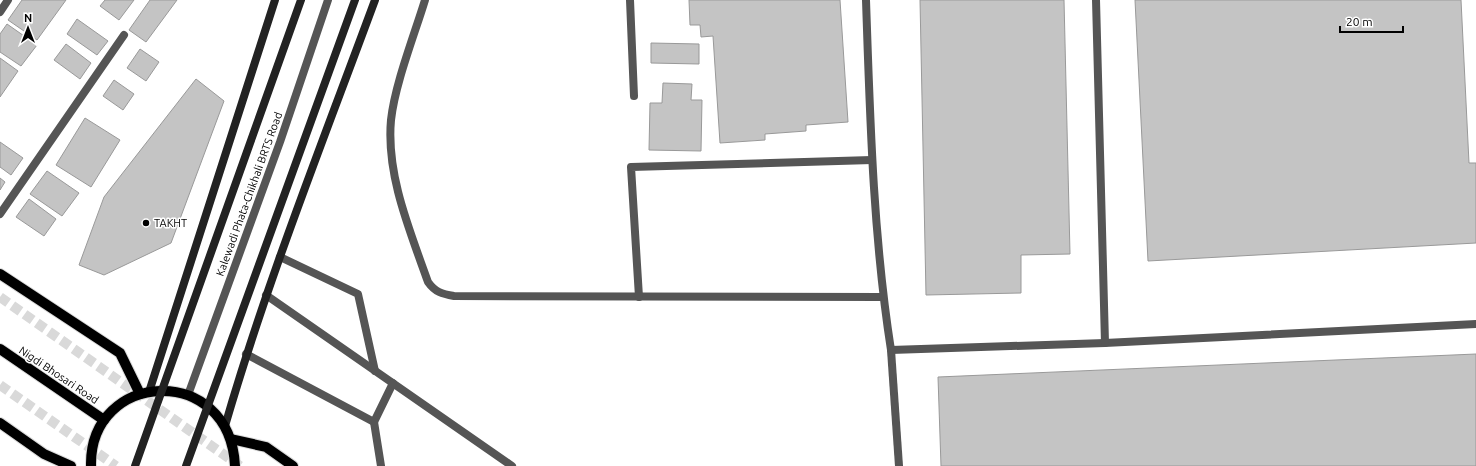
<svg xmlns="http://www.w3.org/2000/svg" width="1476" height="466" font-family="Ubuntu,sans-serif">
<rect width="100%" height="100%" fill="#fff"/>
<g fill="#c4c4c4" stroke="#999">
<path d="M22 0H66L37 40 8 20Z"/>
<path d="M105 0H134L119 20 100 6Z"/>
<path d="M150 0H177L146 42 129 30Z"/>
<path d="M689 0H840L848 122 806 125V131L765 134V140L720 143 713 36 701 37 700 25H690Z"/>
<path d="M920 0H1064L1070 254 1021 255V293L926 295Z"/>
<path d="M1135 0H1461L1469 163H1476V243L1148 261Z"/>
<path d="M77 19 108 41 97 55 67 34Z"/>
<path d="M7 24 37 45 21 66 0 52V34Z"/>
<path d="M651 43 699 44V64L651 63Z"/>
<path d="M66 44 91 63 80 79 54 60Z"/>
<path d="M140 49 159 62 146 81 127 68Z"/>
<path d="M0 58 18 71 0 97Z"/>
<path d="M196 79 224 101 171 243 104 275 79 265 104 197Z"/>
<path d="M114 80 134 94 123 110 103 96Z"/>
<path d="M663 83 692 84 691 100H702L701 151 649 150 650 103H662Z"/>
<path d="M85 118 120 140 91 187 56 165Z"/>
<path d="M0 142 23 158 11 175 0 167Z"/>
<path d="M47 171 79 193 62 216 30 194Z"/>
<path d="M0 178 5 182 0 190Z"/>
<path d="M29 199 56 219 44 236 16 217Z"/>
<path d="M1476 354V466H941L938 377Z"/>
</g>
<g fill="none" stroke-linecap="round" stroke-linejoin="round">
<g stroke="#d9d9d9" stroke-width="10" stroke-dasharray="10 5" stroke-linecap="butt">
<path d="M0 297 240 466"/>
<path d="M0 385 116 466"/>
</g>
<defs>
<g id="primary">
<path d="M0 274 120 353 140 394"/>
<path d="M0 349 104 420"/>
<path d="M0 423 44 454 71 466"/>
<path d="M231 439 266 447 293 466"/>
<path d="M91 466C89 370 230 362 235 466"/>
</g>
</defs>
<use href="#primary" stroke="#dbdbdb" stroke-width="12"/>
<g stroke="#555" stroke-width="8">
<path d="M425 0C414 36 395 84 391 120 386 175 410 231 428 282 435 292 442 294 454 296L882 297"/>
<path d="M630 0 634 96"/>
<path d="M866 0C870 117 873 235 891 350L1105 343 1476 324"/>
<path d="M1096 0 1105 343"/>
<path d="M280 257 358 294 375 371"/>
<path d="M266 295 512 466"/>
<path d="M639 297 631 167 872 160"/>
<path d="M891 350 899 466"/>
<path d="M246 354 374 422 393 383"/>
<path d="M188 395 280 142 328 0"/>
<path d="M374 422 381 466"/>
</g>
<g stroke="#555" stroke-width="8">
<path d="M0 12 8 0"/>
<path d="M0 214 124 35"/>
</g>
<g stroke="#222" stroke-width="8">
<path d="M149 392 275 0"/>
<path d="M225 426C267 281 323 141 375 0"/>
</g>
<use href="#primary" stroke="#000" stroke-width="10"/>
<g stroke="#222" stroke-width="8">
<path d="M135 466 301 0"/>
<path d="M186 466 355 0"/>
</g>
</g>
<circle fill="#000" stroke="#fff" stroke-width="1.5" cx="146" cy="223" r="4"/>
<g text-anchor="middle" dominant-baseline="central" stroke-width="3" stroke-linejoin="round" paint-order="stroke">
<g font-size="11" fill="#000" stroke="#fff">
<text transform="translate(249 194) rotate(-70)">Kalewadi Phata-Chikhali BRTS Road</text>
<text transform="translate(59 375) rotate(34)">Nigdi Bhosari Road</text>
</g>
<g font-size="11" fill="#000" stroke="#fff" text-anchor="start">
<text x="154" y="223">TAKHT</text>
</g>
</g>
<g transform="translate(28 28)" stroke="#ffffff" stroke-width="3" paint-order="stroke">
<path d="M0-3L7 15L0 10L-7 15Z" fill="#000000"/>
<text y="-6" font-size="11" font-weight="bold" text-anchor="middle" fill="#000000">N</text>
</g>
<path d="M1340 26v6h63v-6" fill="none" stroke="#000000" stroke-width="2"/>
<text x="1346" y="26" font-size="12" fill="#000000" stroke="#ffffff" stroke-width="3" paint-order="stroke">20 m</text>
</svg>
